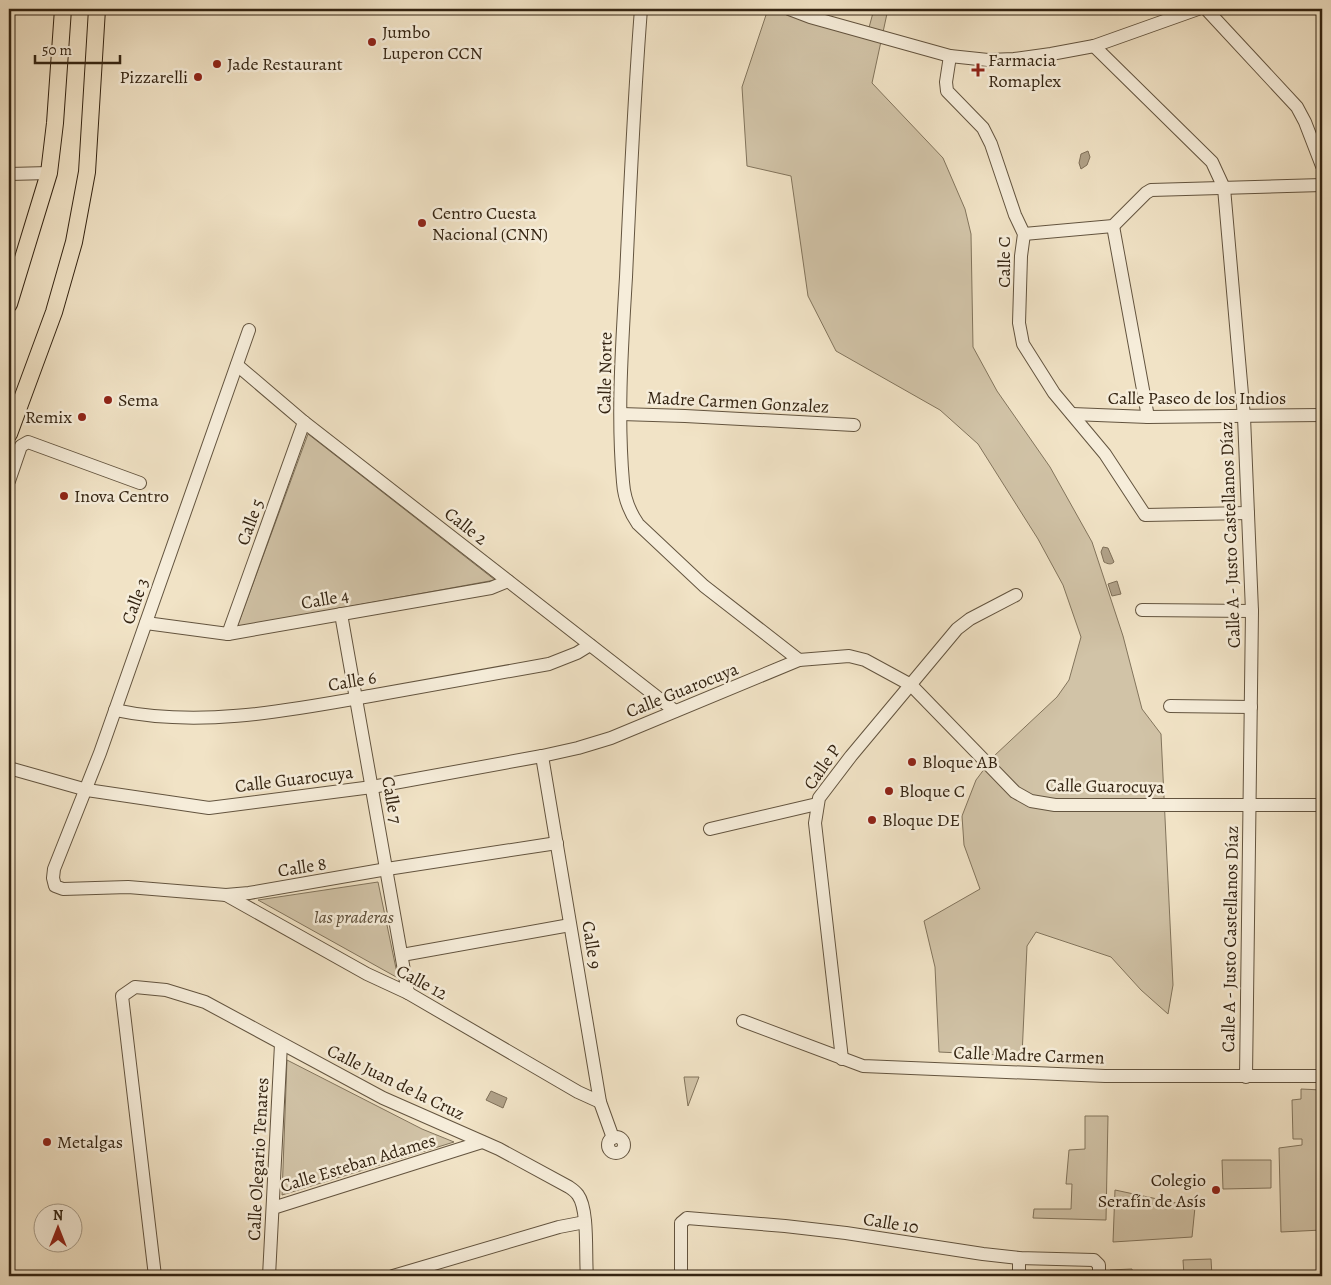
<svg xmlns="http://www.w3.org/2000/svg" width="1331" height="1285" font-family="Alegreya,serif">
<rect width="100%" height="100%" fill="#f1e3c6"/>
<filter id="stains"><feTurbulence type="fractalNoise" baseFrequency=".004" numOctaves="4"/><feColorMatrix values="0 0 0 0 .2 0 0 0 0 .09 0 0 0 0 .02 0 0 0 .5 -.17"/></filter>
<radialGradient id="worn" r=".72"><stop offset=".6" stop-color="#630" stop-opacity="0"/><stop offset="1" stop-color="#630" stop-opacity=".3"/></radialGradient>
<g fill="#d1c3a7" stroke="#82745c">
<path d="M768 9H779L867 35 874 9H888L872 83 943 158 965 209 971 234 973 347 997 391 1050 467 1092 542 1123 636 1142 709 1161 734 1173 985 1168 1014 1141 990 1111 957 1036 932 1027 946 1022 1056 939 1052 935 967 924 921 980 889 964 845 962 816 976 780 994 756 1057 697 1069 680 1081 637 1063 585 1038 539 978 444 940 410 836 351 808 296 791 176 747 166 742 87Z"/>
<path d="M308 434 495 580 237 627Z"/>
<path d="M378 882 398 978 258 900Z"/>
<path d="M287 1060 422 1129 454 1142 282 1195Z"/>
<path d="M684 1077H699L688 1106Z"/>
<path d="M1301 1089 1322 1090V1230L1281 1232 1279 1148 1302 1145V1139H1293L1292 1100 1301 1099Z"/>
<path d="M1085 1116H1108L1106 1220 1033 1218 1034 1209H1071L1072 1184H1066L1069 1150 1085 1149Z"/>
<path d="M1222 1160H1271V1188L1223 1189Z"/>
<path d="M1115 1190 1195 1207 1192 1237 1113 1242Z"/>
<path d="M1211 1259 1212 1276H1184L1183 1260Z"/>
<path d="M1132 1269 1133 1276H1111L1110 1270Z"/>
</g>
<g fill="#b1a289" stroke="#7f7059">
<path d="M1088 151 1090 157 1087 165 1081 169 1079 163 1081 154Z"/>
<path d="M1103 547 1108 548 1114 562C1111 565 1108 564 1104 562L1101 552Z"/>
<path d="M1117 581 1121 594 1112 596 1108 584Z"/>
<path d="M491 1091 507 1098 503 1108 486 1100Z"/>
</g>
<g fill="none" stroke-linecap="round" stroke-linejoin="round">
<defs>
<g id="minor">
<path d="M641 9C634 98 630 188 626 277 622 345 617 414 623 482 624 497 629 511 638 524L704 586 799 660"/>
<path d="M789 9 810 17 950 56 988 60 1014 59 1051 54 1094 46 1198 9"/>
<path d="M1206 9 1297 107 1305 122 1322 166"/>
<path d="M1094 46 1212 162 1224 188 1244 417 1252 611 1246 1077"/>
<path d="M950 56 946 82 947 91 983 128 991 144 1015 215 1024 234 1021 256 1019 323 1023 344 1054 393 1105 454 1145 515 1248 513"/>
<path d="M9 174 49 173"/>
<path d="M1113 226 1148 417"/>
<path d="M1024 234 1113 226 1146 193 1151 190 1322 185"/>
<path d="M249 330 100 753 54 869 53 878 55 886 63 889 128 887 226 895 249 893 387 869 557 843"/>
<path d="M237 365 304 422 675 711"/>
<path d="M621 414 685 416 854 425"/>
<path d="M1072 414 1148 417 1322 415"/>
<path d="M9 481 21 446 28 442 140 483"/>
<path d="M1142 610 1252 611"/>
<path d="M341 614 408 993"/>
<path d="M146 623 228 634 491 588 508 581"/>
<path d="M228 634 304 422"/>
<path d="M1170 706 1251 707"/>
<path d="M115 710C199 728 286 711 370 696 429 686 489 675 549 664L577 653 590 645"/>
<path d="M542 756 600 1102 613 1138"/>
<path d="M9 768 87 790 209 808 372 787 542 756 578 748 611 738 799 660 849 656 865 660 911 685 1015 792 1031 801 1055 805H1322"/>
<path d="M710 829 817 804"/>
<path d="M226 895 367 974 408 993 578 1092 600 1102"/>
<path d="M402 955 570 925"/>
<path d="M743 1021 863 1066 1105 1076H1322"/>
<path d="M842 1059 815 823 819 798 851 756 957 629 970 619 1016 595"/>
<circle cx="616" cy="1145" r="8"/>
<path d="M273 1208 482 1142"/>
<path d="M1019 1258V1276"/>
<path d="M155 1276 122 996 135 987 166 990 205 1002 383 1098 499 1149 569 1187C572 1189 576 1192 578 1195 589 1210 585 1257 587 1276"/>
<path d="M269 1276 281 1044"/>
<path d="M393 1276 559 1227 585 1222"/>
<path d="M681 1276V1223L687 1218 785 1226 846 1233 983 1254 1019 1258 1094 1260 1099 1265V1276"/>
</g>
<g id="major">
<path d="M9 304 49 173 55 123 63 9"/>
<path d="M9 434 54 312 74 242 87 172 97 9"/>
</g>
</defs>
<use href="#minor" stroke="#63543f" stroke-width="14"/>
<use href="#major" stroke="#342412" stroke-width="18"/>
<use href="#minor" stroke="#f6edda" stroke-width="12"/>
<use href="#major" stroke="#f1e3c6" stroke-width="16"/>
</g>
<g fill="#8f2418" stroke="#f6edda" stroke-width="2">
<circle cx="372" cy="42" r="5"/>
<circle cx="217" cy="64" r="5"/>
<path d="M975.5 62.5h5v5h5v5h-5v5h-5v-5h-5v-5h5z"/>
<circle cx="198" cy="77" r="5"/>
<circle cx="422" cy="223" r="5"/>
<circle cx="108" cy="400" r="5"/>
<circle cx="82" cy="417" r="5"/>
<circle cx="64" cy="496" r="5"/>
<circle cx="912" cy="762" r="5"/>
<circle cx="889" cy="791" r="5"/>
<circle cx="872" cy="820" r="5"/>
<circle cx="47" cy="1142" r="5"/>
<circle cx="1216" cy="1190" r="5"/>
</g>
<g text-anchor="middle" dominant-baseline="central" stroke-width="5" stroke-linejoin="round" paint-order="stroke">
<g font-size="18" fill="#342412" stroke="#f6edda" text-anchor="start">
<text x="382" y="32">Jumbo<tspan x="382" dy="21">Luperon CCN</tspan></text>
<text x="988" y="60">Farmacia<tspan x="988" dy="21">Romaplex</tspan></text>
<text x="227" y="64">Jade Restaurant</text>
<text x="188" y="77" text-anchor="end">Pizzarelli</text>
<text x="432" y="213">Centro Cuesta<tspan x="432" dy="21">Nacional (CNN)</tspan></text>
<text x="118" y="400">Sema</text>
<text x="72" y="417" text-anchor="end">Remix</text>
<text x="74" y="496">Inova Centro</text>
<text x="922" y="762">Bloque AB</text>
<text x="899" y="791">Bloque C</text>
<text x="882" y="820">Bloque DE</text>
<text x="57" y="1142">Metalgas</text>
<text x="1206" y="1180" text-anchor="end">Colegio<tspan x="1206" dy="21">Serafín de Asís</tspan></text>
</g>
<g font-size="18" fill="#342412" stroke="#f6edda">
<text transform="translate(1004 262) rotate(-90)">Calle C</text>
<text transform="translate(605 373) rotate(-89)">Calle Norte</text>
<text x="1197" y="398">Calle Paseo de los Indios</text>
<text transform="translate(738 402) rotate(3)">Madre Carmen Gonzalez</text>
<text transform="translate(250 522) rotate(-70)">Calle 5</text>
<text transform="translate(466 526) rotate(38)">Calle 2</text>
<text transform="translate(1230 535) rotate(-92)">Calle A - Justo Castellanos Díaz</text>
<text transform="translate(325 599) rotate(-10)">Calle 4</text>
<text transform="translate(135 601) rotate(-70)">Calle 3</text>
<text transform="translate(352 681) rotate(-10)">Calle 6</text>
<text transform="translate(682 690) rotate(-22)">Calle Guarocuya</text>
<text transform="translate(822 767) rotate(-55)">Calle P</text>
<text transform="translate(294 779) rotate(-7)">Calle Guarocuya</text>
<text transform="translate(1105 786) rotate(1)">Calle Guarocuya</text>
<text transform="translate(392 800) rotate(80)">Calle 7</text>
<text transform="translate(302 867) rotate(-9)">Calle 8</text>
<text transform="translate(1230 939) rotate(-89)">Calle A - Justo Castellanos Díaz</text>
<text transform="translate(592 945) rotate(81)">Calle 9</text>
<text transform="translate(422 982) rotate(28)">Calle 12</text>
<text transform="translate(1029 1055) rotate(2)">Calle Madre Carmen</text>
<text transform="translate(396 1082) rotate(26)">Calle Juan de la Cruz</text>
<text transform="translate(258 1159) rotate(-87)">Calle Olegario Tenares</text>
<text transform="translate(358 1163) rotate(-17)">Calle Esteban Adames</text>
<text transform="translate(891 1223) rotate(9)">Calle 10</text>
</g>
<g font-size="18" font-style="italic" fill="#5b4c37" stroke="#f6edda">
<text x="354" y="917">las praderas</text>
</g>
</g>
<rect width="1331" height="1285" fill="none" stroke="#f1e3c6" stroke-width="30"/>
<rect x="10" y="10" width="1311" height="1265" fill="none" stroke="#342412" stroke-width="2.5"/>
<rect x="15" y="15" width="1301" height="1255" fill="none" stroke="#342412"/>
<g transform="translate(58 1228)"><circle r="24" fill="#f6edda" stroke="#a89d8a"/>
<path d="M0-4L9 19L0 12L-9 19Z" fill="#8f2418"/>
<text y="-8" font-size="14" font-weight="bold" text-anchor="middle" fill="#342412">N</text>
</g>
<path d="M35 55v8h85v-8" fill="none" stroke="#342412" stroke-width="2.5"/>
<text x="42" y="55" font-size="15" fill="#342412" stroke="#f6edda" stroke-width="4" paint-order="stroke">50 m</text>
<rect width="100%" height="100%" filter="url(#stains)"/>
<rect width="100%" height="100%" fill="url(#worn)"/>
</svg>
